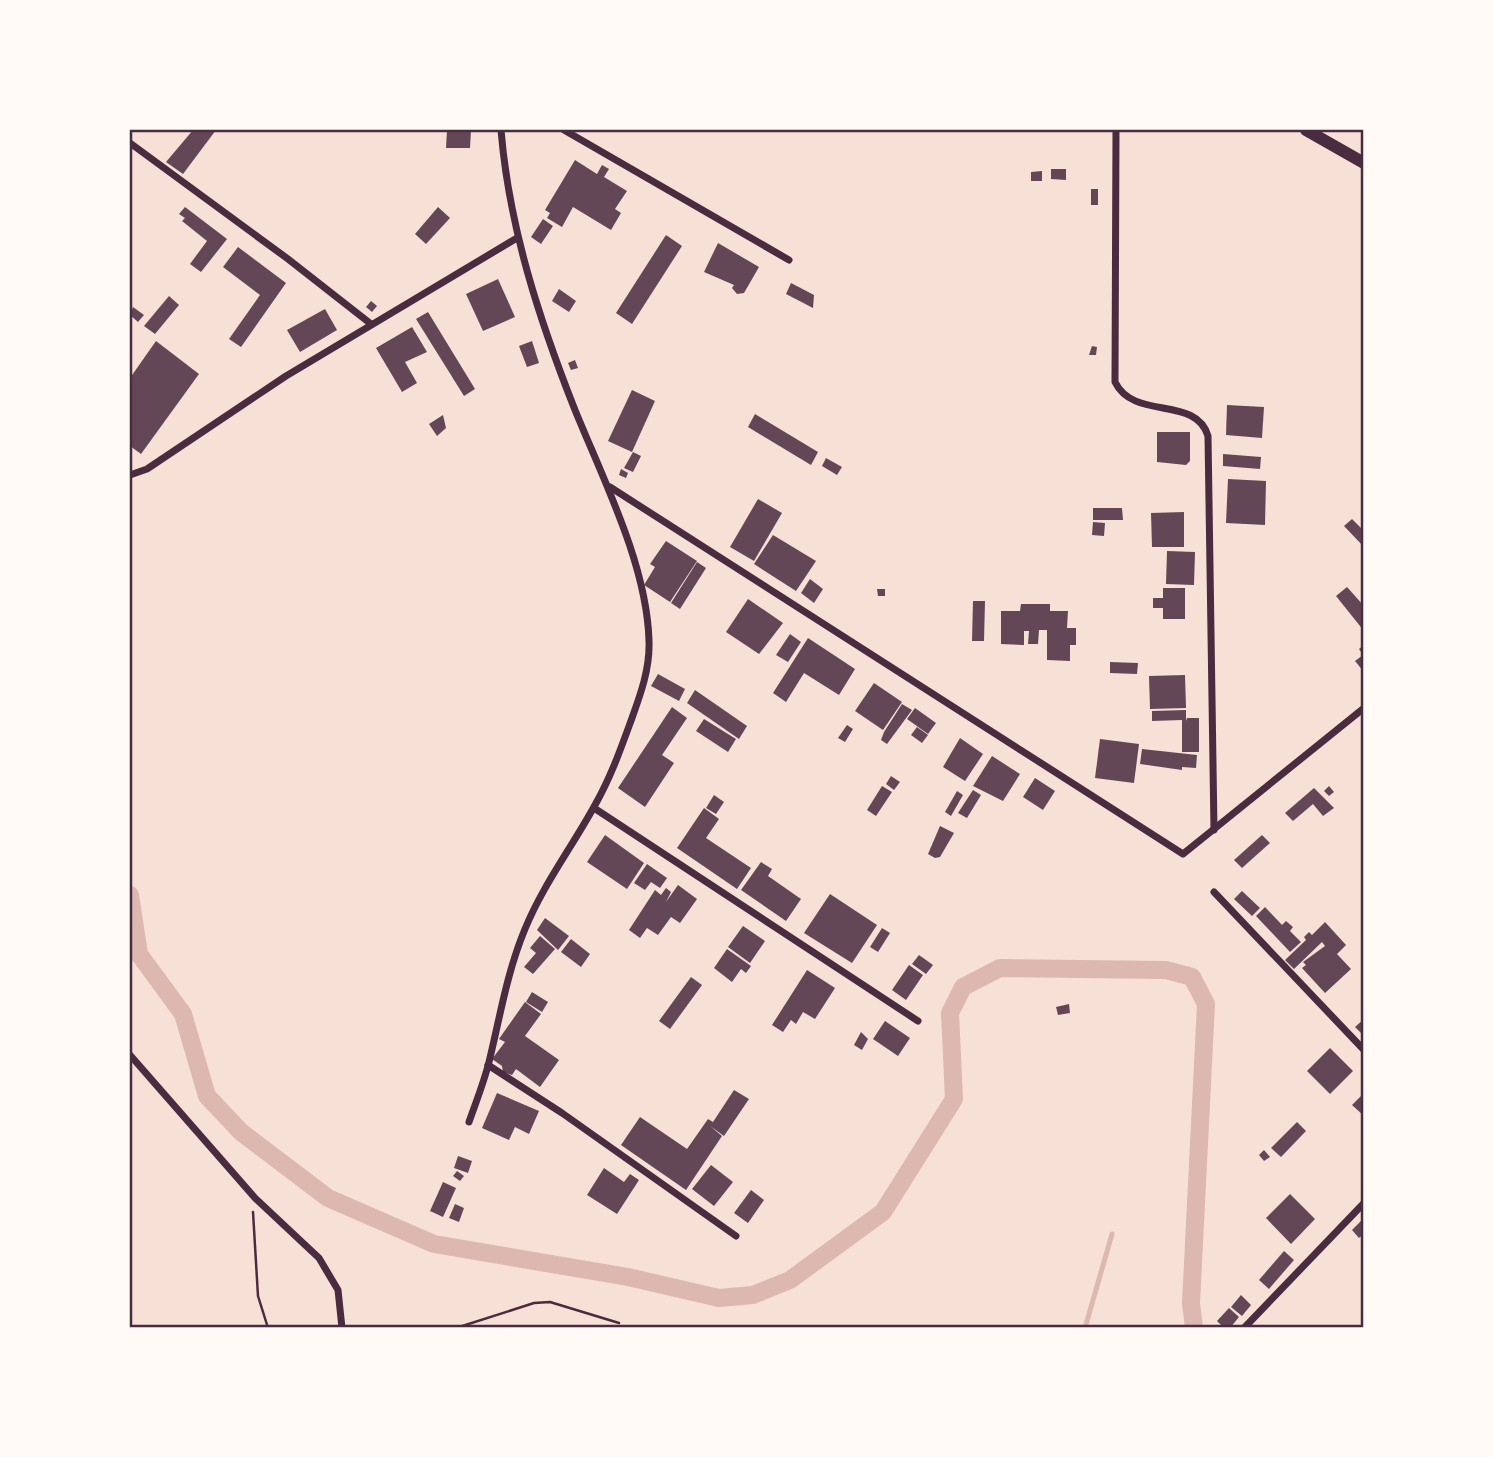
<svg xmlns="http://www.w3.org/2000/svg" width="1493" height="1457" font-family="'Fira Sans',sans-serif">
<rect width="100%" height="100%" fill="#f7e1d7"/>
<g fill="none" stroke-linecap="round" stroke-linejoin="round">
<path stroke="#dcb8b0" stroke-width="5" d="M1085 1328 1112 1234"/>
<path stroke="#dcb8b0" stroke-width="18" d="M130 895 139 954 183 1014 207 1096 241 1132 328 1198 434 1244 628 1277 719 1298 753 1295 790 1280 883 1212 954 1099 950 1013 963 987 1000 968 1166 970 1192 977 1206 1004 1191 1303 1194 1328"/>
</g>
<g fill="#644757">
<path d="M193 130H216L183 174 166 162Z"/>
<path d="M447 130H471L470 148H446Z"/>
<path d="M575 160 597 174 602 165 609 169 604 177 627 191 615 209 621 213 611 230 573 207 562 227 547 218 550 213 545 210Z"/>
<path d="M1051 169H1066V180L1051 179Z"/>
<path d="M1042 171V181H1031V172Z"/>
<rect x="1091" y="189" width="7" height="16"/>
<path d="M185 207 227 239 201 272 190 264 207 241 182 221 185 218 179 214Z"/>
<path d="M438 207 450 218 426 244 415 234Z"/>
<path d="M543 219 553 226 541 244 531 237Z"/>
<path d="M666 235 682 246 632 324 616 313Z"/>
<path d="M718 243 759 267 744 293 737 294 732 288 734 285 704 272Z"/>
<path d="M238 247 286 283 241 347 229 339 260 295 223 267Z"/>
<path d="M498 279 515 317 483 331 466 294Z"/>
<path d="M791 283 814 295 813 308 786 294Z"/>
<path d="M559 289 576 301 569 312 552 301Z"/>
<path d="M169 296 179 305 155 334 144 326Z"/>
<path d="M371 301 377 306 372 312 366 307Z"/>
<path d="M133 307 144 315 138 322 130 315Z"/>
<path d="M325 309 337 330 300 352 287 330Z"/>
<path d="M428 312 475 389 464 396 416 319Z"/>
<path d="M412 327 427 352 405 362 417 383 402 392 376 348Z"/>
<path d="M156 341 199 374 141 454 130 446V378Z"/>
<path d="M532 341 539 363 527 367 519 346Z"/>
<path d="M1092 346 1097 347 1096 355H1089Z"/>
<path d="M575 360 578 368 571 370 568 363Z"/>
<path d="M632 390 655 401 632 452 608 441Z"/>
<path d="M1227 405 1264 407 1262 438 1226 435Z"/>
<path d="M755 414 818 452 811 465 748 427Z"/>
<path d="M443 415 446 428 437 436 429 424Z"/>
<path d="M1157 432H1190V461L1186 465 1157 462Z"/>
<path d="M633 452 641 456 633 472 624 468Z"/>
<path d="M1223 454 1261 457 1260 469 1223 466Z"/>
<path d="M826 458 842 467 837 475 822 466Z"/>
<path d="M621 469 628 473 626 478 619 475Z"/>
<path d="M1228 479 1266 481 1265 525 1226 523Z"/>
<path d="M758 499 782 513 754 561 730 547Z"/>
<path d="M1093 508H1122L1123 520H1093Z"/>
<path d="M1184 512V547H1152L1151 513Z"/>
<path d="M1352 519 1364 531V547L1344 526Z"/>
<path d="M1093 522 1105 523 1104 536 1092 535Z"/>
<path d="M773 535 816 561 796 591 754 564Z"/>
<path d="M666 541 697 561 670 602 644 585 655 567 650 564Z"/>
<path d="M1167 551 1195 552 1194 585 1166 584Z"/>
<path d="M697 562 706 568 680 609 671 603Z"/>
<path d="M810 579 823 589 814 603 801 593Z"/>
<path d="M1347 587 1364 606V631L1336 596Z"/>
<path d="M1163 588H1185V619H1163V608H1153V598H1163Z"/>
<path d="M877 589H885V596H878Z"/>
<path d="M748 599 783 623 759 654 726 632Z"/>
<path d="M973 601H985L984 641H972Z"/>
<path d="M1021 604H1050V611H1068L1067 628H1076V645H1070V661L1047 660V630H1039L1038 644H1028L1029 631H1024V645L1001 644V611H1020Z"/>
<path d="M790 634 801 642 788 662 776 655Z"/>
<path d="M808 638 855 669 839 695 804 673 786 702 773 693Z"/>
<path d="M1364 645V672L1355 661 1363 655 1359 649Z"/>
<path d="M1110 662 1138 663 1137 674 1110 673Z"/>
<path d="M658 674 685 689 679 701 651 686Z"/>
<path d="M1185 675 1186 708 1150 709 1149 676Z"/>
<path d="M874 683 902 702 883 730 855 711Z"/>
<path d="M695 690 747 726 739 739 687 703Z"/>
<path d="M902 704 912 710 887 744 881 740 884 732Z"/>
<path d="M672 707 687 718 662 755 674 763 645 807 618 788Z"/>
<path d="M915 708 936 723 928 734 907 719Z"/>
<path d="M1186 710V721L1187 718H1199V752H1182V720L1152 721V711Z"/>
<path d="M704 719 736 739 728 752 696 731Z"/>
<path d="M847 725 853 729 845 742 838 738Z"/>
<path d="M917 727 928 735 922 743 911 735Z"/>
<path d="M960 738 983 754 965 781 943 767Z"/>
<path d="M1100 739 1139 744 1134 783 1095 778Z"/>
<path d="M1142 749 1197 755 1196 768 1182 767V770L1140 764Z"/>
<path d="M992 756 1020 774 1003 801 973 786Z"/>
<path d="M891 776 900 782 894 790 886 784Z"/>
<path d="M1035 778 1055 791 1043 810 1023 797Z"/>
<path d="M882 786 892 792 876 816 867 810Z"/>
<path d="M1329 786 1334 792 1329 796 1324 791Z"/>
<path d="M1314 788 1334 808 1323 816 1313 804 1293 821 1285 813Z"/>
<path d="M973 790 981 795 967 818 958 813Z"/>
<path d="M957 791 963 795 951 816 945 812Z"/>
<path d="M714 795 724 802 716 814 706 808Z"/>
<path d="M704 808 719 819 706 838 751 868 737 889 677 848Z"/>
<path d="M940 826 954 833 940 857 935 858 928 854Z"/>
<path d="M605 835 644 863 627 889 587 862Z"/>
<path d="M1262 835 1270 843 1242 868 1234 860Z"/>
<path d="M761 862 772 869 768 876 801 899 786 921 741 890Z"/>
<path d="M647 864 667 878 660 888 651 882 645 890 634 883Z"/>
<path d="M678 885 697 899 680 923 671 917 658 935 647 928 640 938 629 930 655 890 661 895 666 888 671 892 666 902Z"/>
<path d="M1242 891 1260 908 1252 916 1234 899Z"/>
<path d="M830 894 877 925 852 963 804 933Z"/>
<path d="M1265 907 1282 925 1286 921 1293 927 1290 931 1301 942 1290 952 1256 916Z"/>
<path d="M545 918 569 936 558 950 537 930Z"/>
<path d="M1325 922 1346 945 1337 954 1351 969 1325 993 1302 968 1306 965 1303 962 1325 946 1322 942 1294 969 1285 960 1306 940 1304 937 1309 932 1312 935Z"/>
<path d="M743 926 765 941 750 963 728 947Z"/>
<path d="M882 928 890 933 878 952 870 947Z"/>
<path d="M540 936 555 949 533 974 524 967 536 953 530 948Z"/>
<path d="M571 939 590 954 581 967 561 952Z"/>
<path d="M727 949 751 966 746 973 741 969 732 982 714 968Z"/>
<path d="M919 955 933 965 926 974 912 964Z"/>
<path d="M909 965 923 975 906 1000 892 990Z"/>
<path d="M807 970 835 988 815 1019 803 1012 796 1024 791 1020 783 1032 772 1025Z"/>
<path d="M691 977 702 985 670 1029 659 1021Z"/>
<path d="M532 992 548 1002 542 1012 526 1002Z"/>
<path d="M525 1002 541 1014 525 1036 559 1060 540 1087 516 1069 512 1075 503 1072 502 1066 492 1059 505 1042 499 1039Z"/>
<path d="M1069 1004 1070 1013 1058 1015 1056 1007Z"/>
<path d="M1364 1019V1036L1355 1027Z"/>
<path d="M885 1021 910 1038 898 1056 873 1039Z"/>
<path d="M861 1032 868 1039 862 1050 854 1045Z"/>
<path d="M1330 1048 1353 1071 1330 1094 1307 1071Z"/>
<path d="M734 1090 749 1099 724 1136 710 1126 722 1136 686 1190 621 1145 640 1117 687 1149 708 1119 713 1122Z"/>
<path d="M497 1093 539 1111 529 1134 515 1127 509 1140 482 1128Z"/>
<path d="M1364 1093V1116L1352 1105Z"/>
<path d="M1297 1122 1306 1131 1281 1157 1271 1148Z"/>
<path d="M1264 1150 1270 1157 1264 1161 1259 1155Z"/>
<path d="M458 1156 472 1161 468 1173 454 1168Z"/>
<path d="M711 1165 733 1182 714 1206 692 1189Z"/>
<path d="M604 1168 624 1182 630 1174 639 1180 617 1214 587 1195Z"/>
<path d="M457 1171 464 1176 460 1181 453 1176Z"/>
<path d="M443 1182 456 1188 443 1217 430 1211Z"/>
<path d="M751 1190 764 1200 748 1223 734 1213Z"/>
<path d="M1290 1194 1315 1219 1291 1244 1266 1218Z"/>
<path d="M455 1204 464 1208 459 1222 449 1218Z"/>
<path d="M1364 1218V1234L1359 1238 1352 1230Z"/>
<path d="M1284 1251 1294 1260 1269 1289 1259 1280Z"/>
<path d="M1241 1295 1251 1305 1242 1316 1231 1307Z"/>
<path d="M1229 1308 1239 1317 1230 1328H1224L1217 1321Z"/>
</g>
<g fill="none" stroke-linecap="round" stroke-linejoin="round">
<g stroke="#4a2c40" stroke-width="2.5">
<path d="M253 1212 258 1296 268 1328"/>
<path d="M456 1328 534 1303 550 1302 619 1323"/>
</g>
<g stroke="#4a2c40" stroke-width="7">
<path d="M564 130 789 260"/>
<path d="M1116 130 1115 382C1134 421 1196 395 1208 436L1214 830"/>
<path d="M130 143 288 259 371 324"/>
<path d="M130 475 147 469 286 376 517 238"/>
<path d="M610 487 1183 854 1364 708"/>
<path d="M594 808 918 1021"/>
<path d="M1214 892 1364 1050"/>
<path d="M130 1055 255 1198 319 1258 338 1290 342 1328"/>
<path d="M488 1065 562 1113 736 1236"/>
<path d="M469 1122C476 1102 484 1082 489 1062 500 1017 507 972 525 929 543 885 572 847 595 805 611 777 621 748 632 718 641 693 650 668 649 641 647 565 603 479 575 410 539 319 509 227 501 130"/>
<path d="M1244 1328 1364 1203"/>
</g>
<path stroke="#4a2c40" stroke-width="12" d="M1306 130 1364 163"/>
</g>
<rect width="1493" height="1457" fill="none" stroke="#fffaf5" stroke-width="262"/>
<rect x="131" y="131" width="1231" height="1195" fill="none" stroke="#4a2c40" stroke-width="2.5"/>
</svg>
